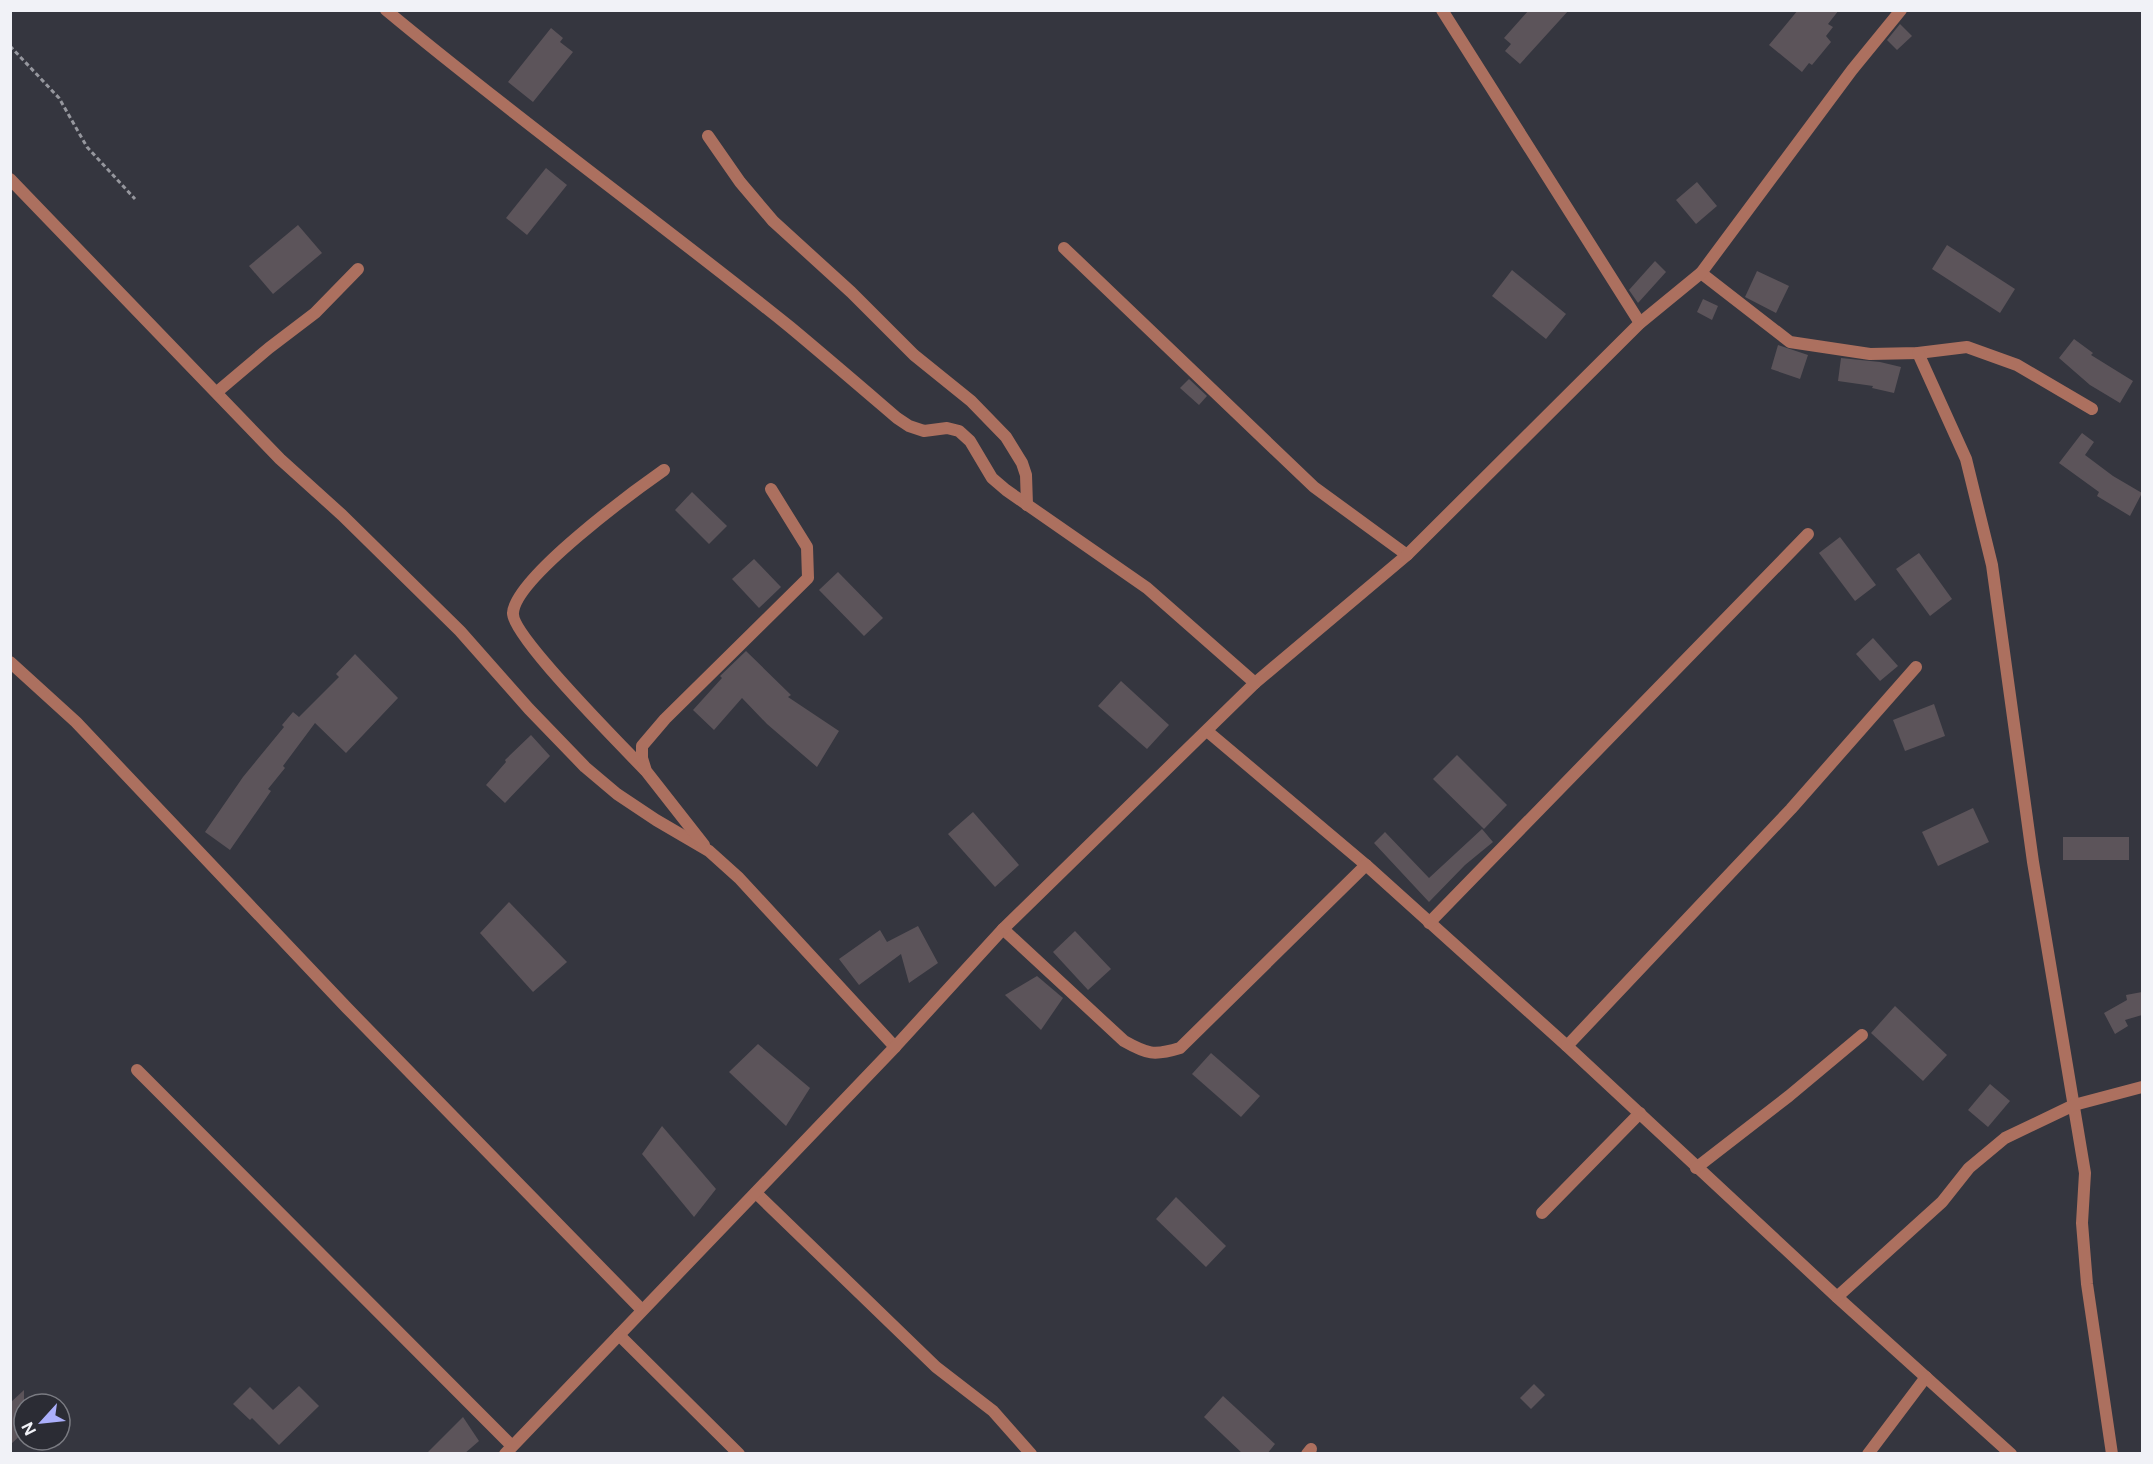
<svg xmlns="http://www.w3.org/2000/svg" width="2153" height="1464" font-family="'Public Sans',sans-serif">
<rect width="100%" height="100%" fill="#35363f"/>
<g fill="#5c545a">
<path d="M1529 10H1569L1520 64 1505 51 1511 44 1504 38Z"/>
<path d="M1798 10H1839L1828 24 1833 27 1826 36 1831 42 1812 65 1809 63 1802 72 1769 45Z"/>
<path d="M1900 24 1912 36 1897 50 1887 40Z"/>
<path d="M551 28 563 38 560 42 573 52 533 102 508 82Z"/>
<path d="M546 168 567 185 527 235 506 218Z"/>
<path d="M1697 182 1717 206 1696 224 1676 200Z"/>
<path d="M298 225 322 253 273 294 249 266Z"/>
<path d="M1947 245 2015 289 2000 313 1932 269Z"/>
<path d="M1655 261 1666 272 1638 303 1629 290Z"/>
<path d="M1512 270 1566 314 1546 339 1492 296Z"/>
<path d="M1757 271 1789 286 1776 313 1745 297Z"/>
<path d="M1703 299 1718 306 1712 320 1697 312Z"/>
<path d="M2074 339 2093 353 2091 355 2133 381 2120 403 2090 385 2059 358Z"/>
<path d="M1778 345 1808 355 1800 379 1771 369Z"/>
<path d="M1841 358 1880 362 1901 367 1894 393 1872 388 1873 386 1838 381Z"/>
<path d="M1189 379 1207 396 1199 405 1180 388Z"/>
<path d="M2082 433 2094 442 2085 455 2113 476 2142 493 2130 516 2097 496 2099 492 2059 463Z"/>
<path d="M692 492 727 526 709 544 675 510Z"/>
<path d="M1840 537 1876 585 1855 601 1819 553Z"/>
<path d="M1919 553 1952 599 1930 616 1896 569Z"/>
<path d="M754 559 781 587 759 608 732 579Z"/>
<path d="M838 572 883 618 864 636 819 590Z"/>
<path d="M1873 638 1898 666 1880 681 1856 654Z"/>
<path d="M746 651 791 695 788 697 839 731 817 767 767 724 742 698 714 730 693 710 722 678 720 676Z"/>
<path d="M355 654 398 698 346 753 315 723 283 766 285 768 268 789 271 791 230 850 205 832 243 777 284 727 282 725 293 712 299 717 339 677 336 674Z"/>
<path d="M1121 681 1169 725 1147 749 1098 706Z"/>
<path d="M1934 704 1945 736 1905 751 1893 720Z"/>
<path d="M531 735 550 756 505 803 486 785 506 762 505 760Z"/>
<path d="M1457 755 1507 805 1484 829 1433 779Z"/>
<path d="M1973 808 1989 842 1938 866 1922 832Z"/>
<path d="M973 812 1019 865 995 887 948 834Z"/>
<path d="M1482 829 1493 842 1465 865 1429 902 1374 843 1385 832 1429 878Z"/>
<rect x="2063" y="837" width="66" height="23"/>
<path d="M509 902 567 962 533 992 480 933Z"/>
<path d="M918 926 938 963 909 983 901 954 859 985 839 959 880 930 887 942Z"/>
<path d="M1075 931 1111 969 1088 990 1053 952Z"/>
<path d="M1037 976 1063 998 1041 1030 1005 995Z"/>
<path d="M2142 992V1015L2125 1020 2128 1026 2115 1034 2104 1013 2127 1000 2126 995Z"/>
<path d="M1895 1006 1947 1055 1923 1081 1871 1033Z"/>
<path d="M758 1044 810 1088 786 1126 729 1072Z"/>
<path d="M1211 1053 1260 1096 1241 1117 1192 1074Z"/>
<path d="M1990 1084 2010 1101 1988 1127 1968 1110Z"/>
<path d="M662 1126 716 1189 694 1217 642 1154Z"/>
<path d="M1176 1197 1226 1246 1206 1267 1156 1219Z"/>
<path d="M1534 1384 1545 1395 1531 1409 1520 1398Z"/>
<path d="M299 1386 319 1406 279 1445 252 1418 250 1420 233 1404 250 1387 273 1410Z"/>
<path d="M24 1390V1432L10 1445V1403Z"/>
<path d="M1223 1396 1275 1444 1267 1454H1243L1204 1417Z"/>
<path d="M463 1417 479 1441 464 1454H426Z"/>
</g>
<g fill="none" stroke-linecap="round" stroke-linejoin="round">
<path stroke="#96979e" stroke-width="3" stroke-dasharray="4.5 3" stroke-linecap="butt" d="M10 46 59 98 87 147 135 199"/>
<g stroke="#ac705f" stroke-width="12">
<path d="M386 10C518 120 657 220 790 327 826 357 862 388 897 418L909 426 924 431 947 428 959 431 970 441 992 478 1006 490 1147 588 1255 683"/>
<path d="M1442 10 1640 323"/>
<path d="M708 136 740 182 773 221 851 292 914 355 971 401 1006 437 1022 463 1026 475 1027 505"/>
<path d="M10 179 280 459 342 515 460 631 529 709 585 767 617 794 656 820 709 851 739 878 895 1047"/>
<path d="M1064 248 1314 487 1407 555"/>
<path d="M1701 273 1790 342 1870 354 1918 353 1967 347 2017 365 2092 409"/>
<path d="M1918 353 1966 459 1992 565 2033 862 2085 1173 2082 1223 2087 1284 2112 1454"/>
<path d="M217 392 269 348 315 313 358 269"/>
<path d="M10 662 76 722 347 1008 642 1310"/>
<path d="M1207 731 1366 865 1567 1046 1837 1297 2011 1454"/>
<path d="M645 770C624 748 511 635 513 613 515 578 634 491 664 470"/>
<path d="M704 845 646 771 642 758V746L665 719 808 578 807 547 771 489"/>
<path d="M1429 923 1808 534"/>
<path d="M1003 929 1124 1041C1147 1054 1154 1056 1180 1048L1366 865"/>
<path d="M1567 1046 1791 809 1916 667"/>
<path d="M137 1070 512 1446"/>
<path d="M1696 1168 1789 1096 1862 1035"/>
<path d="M756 1193 936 1367 993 1411 1031 1454"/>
<path d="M1542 1213 1640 1113"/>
<path d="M1837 1297 1942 1202 1969 1168 2005 1138 2074 1105 2142 1087"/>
<path d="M619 1335 739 1454"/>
<path d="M505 1454 895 1047 1003 929 1255 683 1407 555 1640 323 1701 273 1852 70 1901 10"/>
<path d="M1307 1454 1311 1449"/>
<path d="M1868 1454 1926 1377"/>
</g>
</g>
<rect width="2153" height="1464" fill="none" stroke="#f1f2f7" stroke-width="24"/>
<g transform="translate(42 1422) rotate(243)"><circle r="28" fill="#2b2c34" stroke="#7a7b82" stroke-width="1.5"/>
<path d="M0-4.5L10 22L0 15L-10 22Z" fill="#abaffb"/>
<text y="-9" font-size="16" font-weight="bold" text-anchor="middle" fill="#f1f2f7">N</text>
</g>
</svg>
